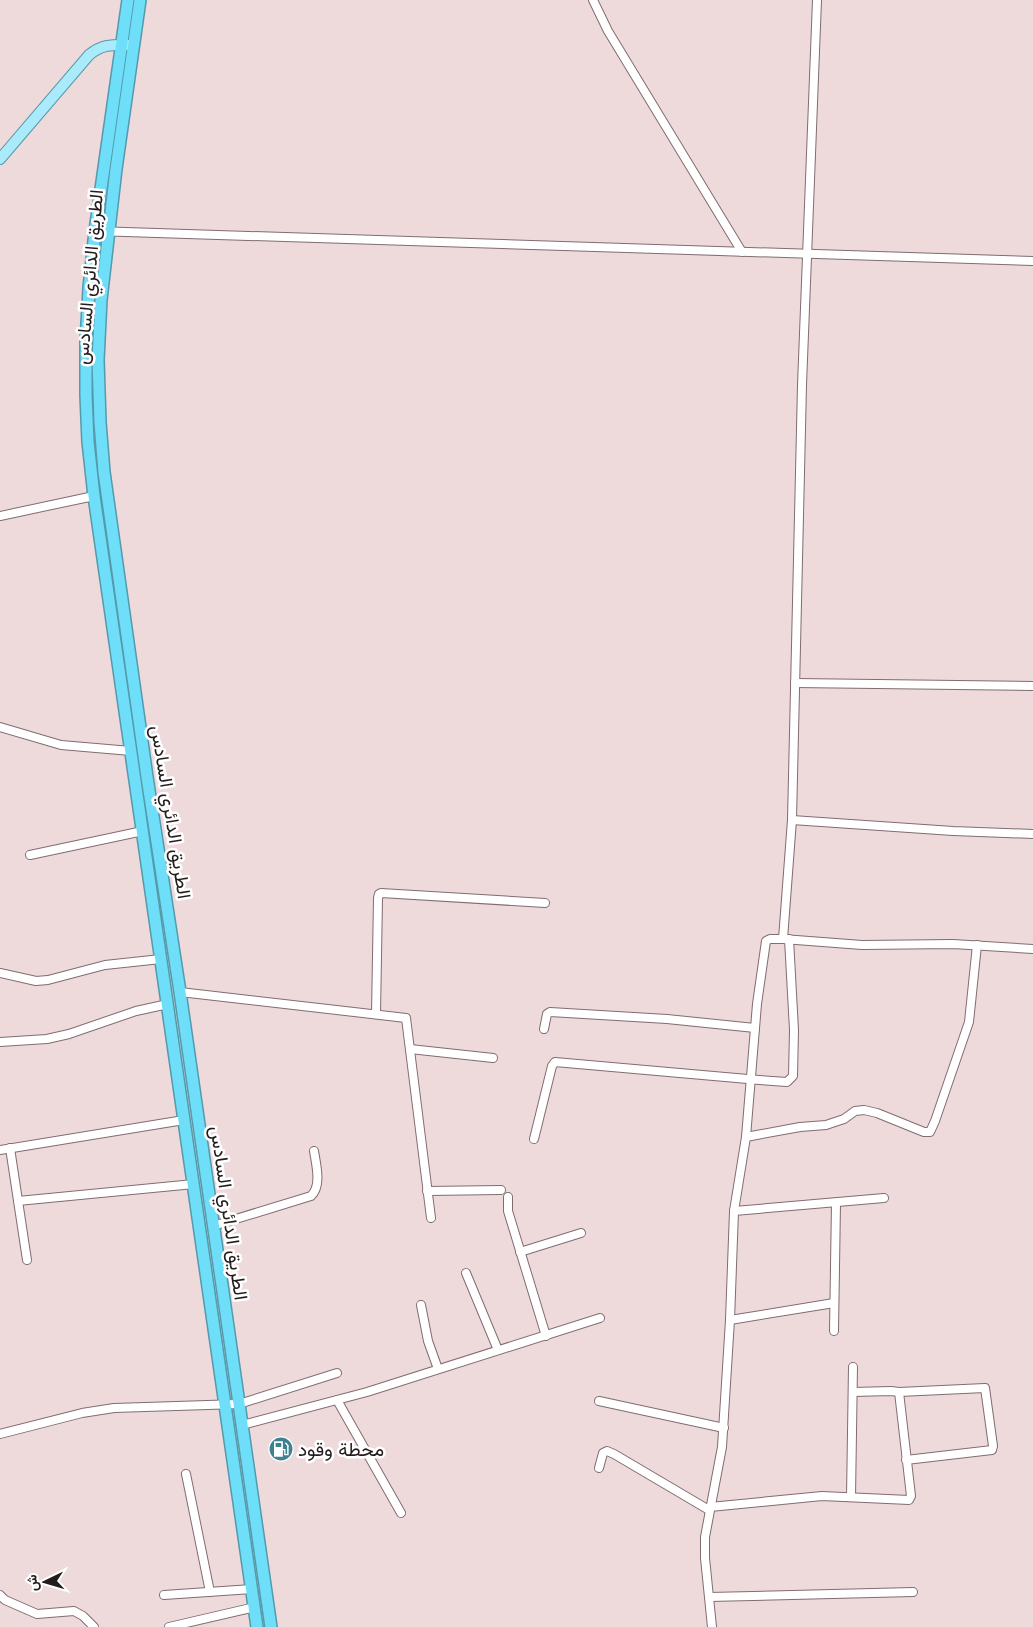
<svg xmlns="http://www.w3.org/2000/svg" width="1033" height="1627" font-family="Jost,Vazirmatn,sans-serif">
<rect width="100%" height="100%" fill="#eed9db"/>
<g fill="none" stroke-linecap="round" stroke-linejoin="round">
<defs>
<g id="minor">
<path d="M593 0 608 31 742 252"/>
<path d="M95 231 1033 261"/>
<path d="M0 516 94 496"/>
<path d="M795 683 1033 686"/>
<path d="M0 727 61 745 131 751"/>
<path d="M792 820 953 831 1033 834"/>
<path d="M30 855 143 831"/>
<path d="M783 939 792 820 802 385 817 0"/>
<path d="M0 973 36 981 48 980 105 965 161 959"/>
<path d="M180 992 406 1018 431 1218"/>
<path d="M376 1014 378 898 379 894 381 893 545 903"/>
<path d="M544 1029 547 1014 550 1012 667 1019 755 1028"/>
<path d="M0 1042 47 1039 69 1034 136 1011 168 1004"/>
<path d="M410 1049 493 1058"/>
<path d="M746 1137 800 1127 826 1125 844 1119 855 1111 864 1110 877 1113 924 1132H930L935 1121 969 1022 977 945"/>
<path d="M534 1139 552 1066 555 1062 759 1080 787 1082 793 1076 794 1030 789 939"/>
<path d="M10 1148 27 1260"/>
<path d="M0 1150 184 1120"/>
<path d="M427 1191 501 1190"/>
<path d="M508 1197V1211L546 1336"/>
<path d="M18 1201 194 1184"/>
<path d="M734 1211 884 1198"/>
<path d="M213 1226 311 1196C322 1186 316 1164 314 1151"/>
<path d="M520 1252 581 1233"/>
<path d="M466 1273 498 1350"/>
<path d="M421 1305 428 1341 438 1369"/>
<path d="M730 1320 834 1303"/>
<path d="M834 1331 836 1203"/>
<path d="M853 1392 891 1391 899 1392 985 1388 993 1446 992 1450 906 1460"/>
<path d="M337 1400 401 1513"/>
<path d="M599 1401 724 1428"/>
<path d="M242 1425 367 1392 600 1318"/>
<path d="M0 1434 82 1413 114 1408 239 1404 337 1373"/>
<path d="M599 1468 603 1453 607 1451 614 1454 709 1510"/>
<path d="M186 1474 210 1592"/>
<path d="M851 1497 853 1367"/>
<path d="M710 1507 822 1496 909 1500 911 1496 899 1392"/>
<path d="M0 1595 5 1600 37 1614 74 1611 83 1616 94 1627"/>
<path d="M164 1595 252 1589"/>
<path d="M709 1597 913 1592"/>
<path d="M169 1627 255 1607"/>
<path d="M712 1627 705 1558V1537L722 1447 730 1320 734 1211 746 1137 757 1004 766 941 770 939H783L862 945 953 944 1033 949"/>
</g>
<path id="major" d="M0 159 89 55C104 43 114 45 133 45"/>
<g id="highway">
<path d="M128 0 95 231 89 288 86 342V395L88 442 94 496 257 1627"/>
<path d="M140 0 116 169 101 300 98 360 100 422 104 472 147 777 180 992 271 1627"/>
</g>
</defs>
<use href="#minor" stroke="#806d6f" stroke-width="10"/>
<use href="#major" stroke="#549aab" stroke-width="12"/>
<use href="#highway" stroke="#549aab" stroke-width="14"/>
<use href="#minor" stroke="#fff" stroke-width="8"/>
<use href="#major" stroke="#a9ebfb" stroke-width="10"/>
<use href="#highway" stroke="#6fdef8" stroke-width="11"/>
</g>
<defs>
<symbol id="fuel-disc" viewBox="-11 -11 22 22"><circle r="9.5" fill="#3e8191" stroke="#fff"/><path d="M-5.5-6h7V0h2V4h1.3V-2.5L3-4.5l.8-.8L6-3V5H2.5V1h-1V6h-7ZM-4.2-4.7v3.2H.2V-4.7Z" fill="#fff"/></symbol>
</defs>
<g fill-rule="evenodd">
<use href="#fuel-disc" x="267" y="1435" width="28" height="28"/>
</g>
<g text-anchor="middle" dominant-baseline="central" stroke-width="5" stroke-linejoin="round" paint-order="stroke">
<g font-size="19" fill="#231c1d" stroke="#fff">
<text transform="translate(89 277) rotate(-85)">الطريق الدائري السادس</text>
<text transform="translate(171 812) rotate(81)">الطريق الدائري السادس</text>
<text transform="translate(229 1213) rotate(82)">الطريق الدائري السادس</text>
</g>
<g font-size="19" fill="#231c1d" stroke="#fff" text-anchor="start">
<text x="298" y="1449">محطة وقود</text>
</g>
</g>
<g transform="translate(45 1582) rotate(265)" stroke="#ffffff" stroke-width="4" paint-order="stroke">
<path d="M0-4L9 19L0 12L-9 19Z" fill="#231c1d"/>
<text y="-8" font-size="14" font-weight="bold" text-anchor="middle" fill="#231c1d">ش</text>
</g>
</svg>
